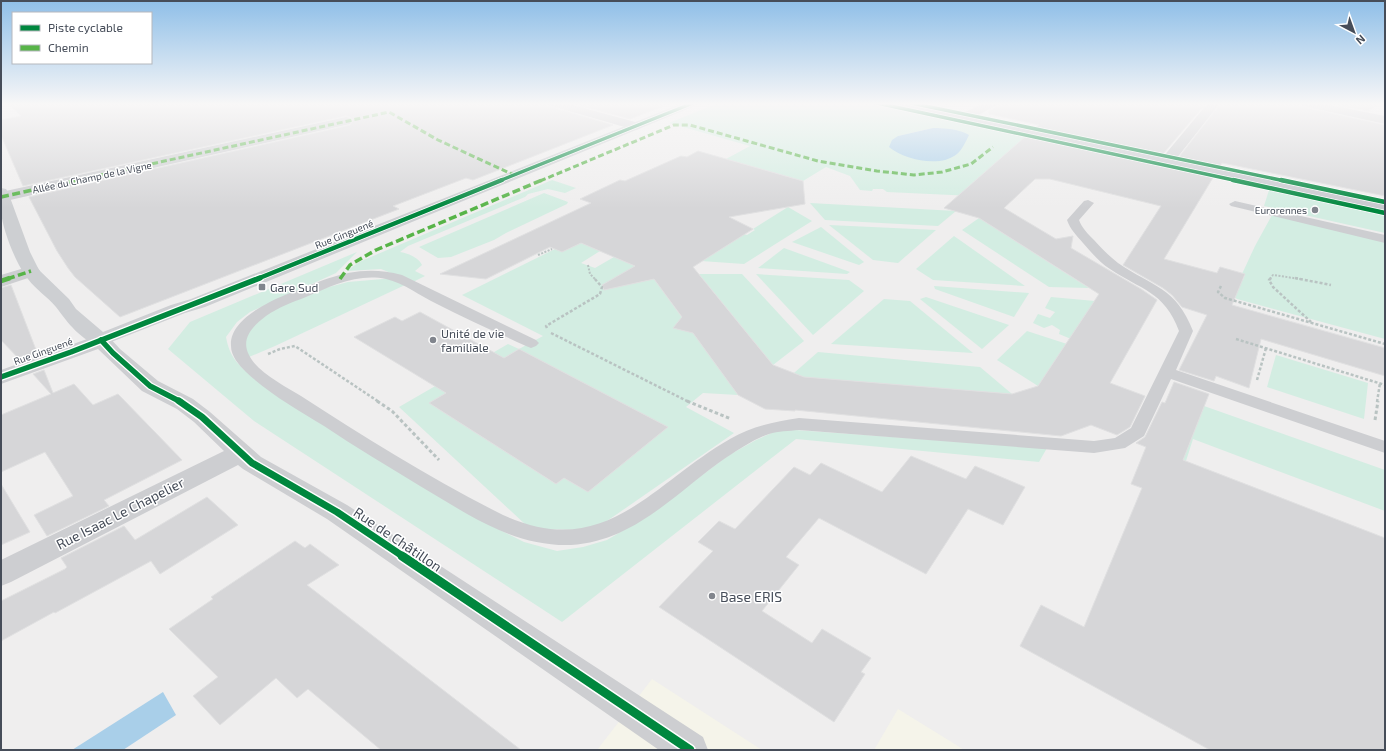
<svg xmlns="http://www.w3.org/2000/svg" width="1386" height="751" font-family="'Exo 2',sans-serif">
<rect width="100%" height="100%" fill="#efeeee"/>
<g fill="#f5f4ea">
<path d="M652 679 762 750H597Z"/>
<path d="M898 709 958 746 964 750H874Z"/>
</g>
<g fill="#d3ede2" fill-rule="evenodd">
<path d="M718 103H868L1079 149 973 196 887 192 883 189H873L872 191 860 190 850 176 826 167 803 181 726 159 750 146 669 123ZM933 128H943L957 154 945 159 930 161 898 136Z"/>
<path d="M552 180 576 188 565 193 548 189 528 194 525 197 408 246 400 252C408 253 419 258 422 265L415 271 425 276 413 282 381 269 347 271 359 262Z"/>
<path d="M1269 190 1385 215V233L1264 206Z"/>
<path d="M544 193 568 202 567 204 506 233 494 240 451 257 438 258 419 247Z"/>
<path d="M810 203 956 211 938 226 825 220Z"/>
<path d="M788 207 812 221 744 264 701 261 744 234 747 235 755 230 753 229Z"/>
<path d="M1272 215 1385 241V339L1237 299 1227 292 1233 278 1243 280 1245 275 1242 274 1255 246Z"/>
<path d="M979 218 1089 288 1049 287 962 230Z"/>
<path d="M829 225 936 230 898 263 873 260Z"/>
<path d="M821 227 864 262 859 265 792 242Z"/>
<path d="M954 236 1025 286 933 280 916 269Z"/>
<path d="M581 243 600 251 581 263 595 268 614 257 635 266 619 276 635 283 654 279 738 395 703 393 686 407 734 433 607 521 587 530 541 529 527 526 399 407 508 344 519 349 543 336 462 295 555 249 563 251ZM519 349 667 427 588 492 564 478 556 484 430 403Z"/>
<path d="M784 248 850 272 847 274 758 268Z"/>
<path d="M357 252 336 273 250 312 237 322 226 337C230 359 239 365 255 379L484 522 524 542 557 551 583 547 607 540 649 515 729 455 756 440 776 431 795 430 1047 448 1039 462 796 439 562 622 254 421 168 349 190 322Z"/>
<path d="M699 274H742L804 341 773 365Z"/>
<path d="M756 274 849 280 864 291 813 335Z"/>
<path d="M383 279H391L405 285 275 346 249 357 244 349V335L267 313 314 291 348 282Z"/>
<path d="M934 286 1029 293 1014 317 935 289Z"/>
<path d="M926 297 1009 325 982 349 920 299Z"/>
<path d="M1051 297 1095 301 1071 339 1059 334 1060 330 1052 325 1044 328 1033 323 1038 314 1050 318 1055 312 1045 308Z"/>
<path d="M884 299 910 301 973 353 831 344Z"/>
<path d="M1027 331 1067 344 1038 386 997 360Z"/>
<path d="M818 352 980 367 1012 394 804 377 794 373Z"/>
<path d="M1276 355 1368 383 1364 419 1267 387Z"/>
<path d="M1204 406 1385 470V511L1193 439 1186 461 1147 446Z"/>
</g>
<g fill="#a9cfe9">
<path d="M933 128C944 128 960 129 969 135 966 141 962 150 957 154 940 168 905 160 889 147L892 140 898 136Z"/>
<path d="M163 692 176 715 123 750H72Z"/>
</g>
<g fill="#d6d6d8" stroke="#e0e0e1">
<path d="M8 103H545L548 106 613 125 473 180 466 178 393 206 399 209 120 317 75 277 68 268 57 251 29 197 350 125 353 120 350 117 346 116 23 186 1 135V120L21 116Z"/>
<path d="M570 103H666V105L630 119Z"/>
<path d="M1000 103H1206L1163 154 1036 127 1039 125 989 114V111L998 106Z"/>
<path d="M1221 103H1296L1299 106 1385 125V196L1222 163 1220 166 1179 157Z"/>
<path d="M1326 103H1378L1368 111Z"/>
<path d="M1026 136 1214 176 1164 259 1217 273 1220 267 1245 274 1232 305 1385 348V376L1261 339 1249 388 1216 376 1214 381 1179 370 1207 315 1182 307 1172 295 1163 288 1123 265 1161 206 1050 179H1035L1004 208 1056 239 1073 236 1071 248 1141 289 1157 300 1110 383 1145 396 1130 427 1117 435 1091 425 1061 436 795 410V411L765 409 738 395 693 333 673 328 682 317 654 279 604 290 602 285 635 266 581 243 562 252 550 247 486 279 440 274 591 203 580 199 620 180 625 181 681 156 687 157 698 151 803 181 805 204 729 217 753 229 693 267 773 365 804 377 1012 394 1038 386 1099 294 979 218 944 208Z"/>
<path d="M11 285 38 355 21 361 1 340V288Z"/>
<path d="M420 312 504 358 519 349 668 427 588 492 564 478 556 484 429 403 446 393 354 337 395 317 402 321Z"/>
<path d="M44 370 53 393 74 384 93 405 118 394 182 460 104 500 109 506 47 536 34 515 73 496 45 452 1 472V415L51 394 33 374Z"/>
<path d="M1174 382 1209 394 1183 460 1385 538V750H1210L1020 646 1041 605 1084 627 1142 488 1131 484 1146 447 1136 443 1145 437 1162 402 1165 403Z"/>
<path d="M911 456 966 479 975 466 1025 487 1003 525 968 509 926 574 819 518 786 557 799 565 762 611 812 643 822 629 871 658 861 672 865 674 834 722 659 607 713 551 698 542 719 521 735 529 794 467 810 475 821 463 882 492Z"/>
<path d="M1 484 30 532 1 545Z"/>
<path d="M207 497 238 525 160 574 151 561 55 613 54 612 1 641V601L65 569 67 567 61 558 124 526 135 540Z"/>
<path d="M295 541 305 548 310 544 339 565 307 585 521 750H381L308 689 297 698 276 678 220 725 193 696 218 677 169 629 213 599 211 597Z"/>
</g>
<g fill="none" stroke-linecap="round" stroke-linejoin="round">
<g stroke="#b9c3c2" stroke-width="2" stroke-dasharray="2 1.5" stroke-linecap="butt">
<path d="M538 255 552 249"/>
<path d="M588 265 590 274 595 279"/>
<path d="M1270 279 1273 275 1300 279"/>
</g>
<g stroke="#b9c3c2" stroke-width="2.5" stroke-dasharray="3 2" stroke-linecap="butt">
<path d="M1271 278 1269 280 1273 287 1311 322"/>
<path d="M1295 278 1331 285"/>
<path d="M1221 286 1218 292 1225 298 1385 344"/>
<path d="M547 328 546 326 600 294 602 287 594 278"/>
<path d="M551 333 689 402"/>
<path d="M1236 339 1385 385"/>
<path d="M268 354 280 349 295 346 379 402"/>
<path d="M1257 380 1266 348"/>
<path d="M1377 402 1380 383"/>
</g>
<g stroke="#b9c3c2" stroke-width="3" stroke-dasharray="3.5 2.5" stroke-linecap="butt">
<path d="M377 401 392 411 439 460"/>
<path d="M687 401 731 419"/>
<path d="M1375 420 1378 401"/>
</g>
<g fill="#cdced1" fill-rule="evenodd">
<path d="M1088 200 1094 203 1079 220C1082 228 1088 234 1094 240 1101 248 1109 256 1118 263 1153 287 1176 287 1193 331L1176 370 1385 441V453L1171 379 1144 436 1125 448 1094 453 799 430C789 431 778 431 769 434 754 439 740 449 727 457 677 491 636 541 571 545 547 546 521 540 499 530 471 518 446 501 420 486 388 466 355 447 324 426 298 410 268 393 246 372 239 365 231 356 231 346 229 321 266 303 285 295 327 279 356 263 402 275L536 340 539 343 536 346 531 348 526 346C496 332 466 319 437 304 420 296 404 283 386 279 358 273 331 286 306 297 293 302 279 307 266 316 254 325 240 338 249 355 257 372 285 386 301 396 366 438 433 480 503 515 606 562 651 484 730 439 752 426 774 422 799 418L1094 441 1115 438 1131 428 1179 331C1164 291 1141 290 1110 269 1099 262 1091 252 1083 243 1077 236 1070 229 1067 220L1084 201Z"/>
<path d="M1235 201 1385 235V243L1231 206 1229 204Z"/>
</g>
<g fill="#cdced1" fill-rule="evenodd">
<path d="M546 103H565L639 123 641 126 639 129 635 130 548 105Z"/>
<path d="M984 103H999L997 105 969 120H961L959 117 961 114Z"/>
<path d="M1208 103H1220L1173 163 1168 164 1163 163 1161 160 1163 157Z"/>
<path d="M1297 103H1319L1385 116V124L1303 106 1299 105Z"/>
<path d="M346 117 350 118 352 121 350 124 1 202V192Z"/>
<path d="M31 266 37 267 40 271 37 275 1 287V275Z"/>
<path d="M101 334 108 336 120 349 158 381 193 399 210 412 261 457 347 505 703 737 708 750H659L327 519 243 469 238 465 11 582 1 586V560L224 451 194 422 177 409 142 391 98 349 1 384V370Z"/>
</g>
<path fill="#cdcfd2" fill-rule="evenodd" d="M683 103H699L697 105 205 307 185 313 101 346C82 342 67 322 56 307 48 297 36 290 28 279 16 264 3 231 1 212 0 204 1 195 1 188L6 189 8 192 30 252 39 270 69 299 76 309 103 332 171 305 191 299Z"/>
<path fill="#c7c9ce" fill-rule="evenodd" d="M890 103H912L1385 202V212L896 106 892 105Z"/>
<g stroke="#57b448" stroke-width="3" stroke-dasharray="6 3" stroke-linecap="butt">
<path d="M73 181 389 112 438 140 514 175"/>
<path d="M540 181 674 125H690L818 161 877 171 914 175 942 172 971 164 993 147"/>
</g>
<g stroke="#57b448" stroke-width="3.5" stroke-dasharray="8 3.5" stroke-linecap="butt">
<path d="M1 197 78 180"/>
<path d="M7 279 31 271"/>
<path d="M340 279 350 265 376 250 542 180"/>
</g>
<path stroke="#57b448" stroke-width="4.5" stroke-dasharray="10 4.5" stroke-linecap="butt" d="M1 281 10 278"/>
<defs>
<g id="cycleway-far4">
<path d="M877 103 1238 181"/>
<path d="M911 103 1285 181"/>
<path d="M499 181 693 103"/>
</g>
<g id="cycleway-far3">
<path d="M1233 180 1385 213"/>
<path d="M1281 180 1385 202"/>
<path d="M257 279 502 180"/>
</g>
<g id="cycleway-far2">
<path d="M101 340 113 353 150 386 181 402"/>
<path d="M1 377 71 352 260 278"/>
</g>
<path id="cycleway-far1" d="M179 401 202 417 252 463 337 512 404 557"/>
<path id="cycleway" d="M402 556 690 750"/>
</defs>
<use href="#cycleway-far4" stroke="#fff" stroke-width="5"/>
<use href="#cycleway-far3" stroke="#fff" stroke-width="6"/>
<use href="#cycleway-far2" stroke="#fff" stroke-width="8"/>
<use href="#cycleway-far1" stroke="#fff" stroke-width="10"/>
<use href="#cycleway" stroke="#fff" stroke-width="12"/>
<use href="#cycleway-far4" stroke="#00873e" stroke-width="3.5"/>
<use href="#cycleway-far3" stroke="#00873e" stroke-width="4.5"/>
<use href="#cycleway-far2" stroke="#00873e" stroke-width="5.5"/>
<use href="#cycleway-far1" stroke="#00873e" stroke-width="7"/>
<use href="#cycleway" stroke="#00873e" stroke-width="9"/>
</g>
<linearGradient id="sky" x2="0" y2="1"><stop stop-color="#8fbfe8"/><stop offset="0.5" stop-color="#f8f7f7"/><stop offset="1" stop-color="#f8f7f7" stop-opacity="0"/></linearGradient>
<rect width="1386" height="208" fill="url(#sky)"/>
<g fill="#81858d" stroke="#fff" stroke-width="1.5">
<circle cx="1315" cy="210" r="4"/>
<rect x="258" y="283" width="8" height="8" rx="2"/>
<circle cx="433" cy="340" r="4"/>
<circle cx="712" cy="596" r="4"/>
</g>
<g text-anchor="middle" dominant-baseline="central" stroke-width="3" stroke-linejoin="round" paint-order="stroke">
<g font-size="10" fill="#464d59" stroke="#fff">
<text transform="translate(92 177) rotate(-12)">Allée du Champ de la Vigne</text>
<text transform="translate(344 234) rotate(-22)">Rue Ginguené</text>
<text transform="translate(43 351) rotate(-20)">Rue Ginguené</text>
</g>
<g font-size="10" fill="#464d59" stroke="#fff" text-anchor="end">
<text x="1307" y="210">Eurorennes</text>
</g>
<g font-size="12" fill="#464d59" stroke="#fff" text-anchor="start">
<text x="270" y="287">Gare Sud</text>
<text x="441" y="333">Unité de vie<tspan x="441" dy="14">familiale</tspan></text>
</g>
<g font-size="14" fill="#464d59" stroke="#fff">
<text transform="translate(120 513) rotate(-27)">Rue Isaac Le Chapelier</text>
<text transform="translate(398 539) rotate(34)">Rue de Châtillon</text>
</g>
<g font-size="14" fill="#464d59" stroke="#fff" text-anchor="start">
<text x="720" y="596">Base ERIS</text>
</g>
</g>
<rect width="1386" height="751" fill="none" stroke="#464d59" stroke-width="4"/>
<rect x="12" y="12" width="140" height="52" fill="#ffffff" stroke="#b5b8bd"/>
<rect x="20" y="25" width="20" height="6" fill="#00873e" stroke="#b5b8bd"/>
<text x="48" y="32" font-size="12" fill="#464d59">Piste cyclable</text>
<rect x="20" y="45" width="20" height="6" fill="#57b448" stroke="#b5b8bd"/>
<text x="48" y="52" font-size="12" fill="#464d59">Chemin</text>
<g transform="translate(1354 32) rotate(139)" stroke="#ffffff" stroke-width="3" paint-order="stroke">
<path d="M0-3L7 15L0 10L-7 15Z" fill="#464d59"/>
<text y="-6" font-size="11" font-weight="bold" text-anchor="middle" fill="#464d59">N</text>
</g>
</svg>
